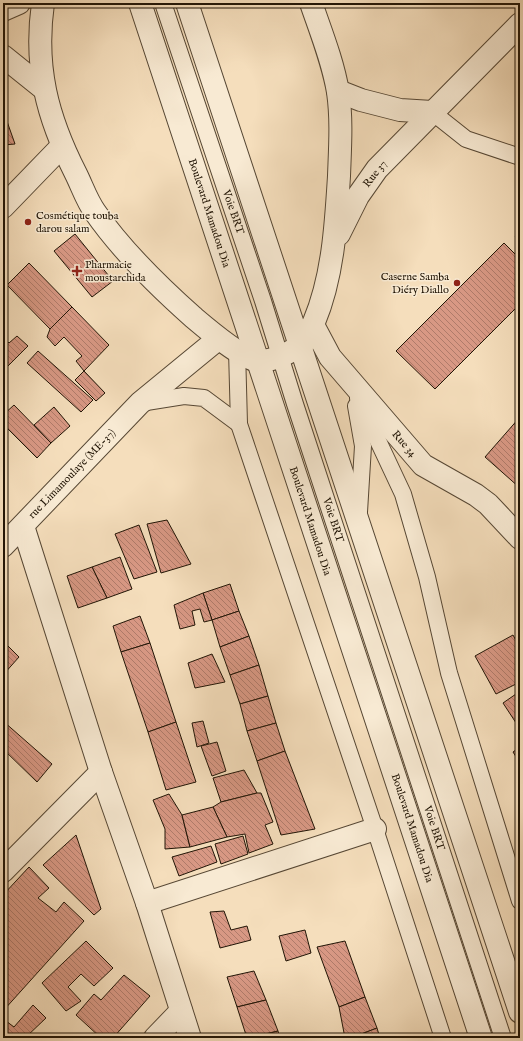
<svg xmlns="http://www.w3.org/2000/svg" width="523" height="1041" font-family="'IM FELL English',serif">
<defs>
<pattern id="building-back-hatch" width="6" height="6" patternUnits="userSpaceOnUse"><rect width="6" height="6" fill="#d89884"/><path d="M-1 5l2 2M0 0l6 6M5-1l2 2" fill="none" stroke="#af7b6a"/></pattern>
</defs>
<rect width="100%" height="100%" fill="#f5debc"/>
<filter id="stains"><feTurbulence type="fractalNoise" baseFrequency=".005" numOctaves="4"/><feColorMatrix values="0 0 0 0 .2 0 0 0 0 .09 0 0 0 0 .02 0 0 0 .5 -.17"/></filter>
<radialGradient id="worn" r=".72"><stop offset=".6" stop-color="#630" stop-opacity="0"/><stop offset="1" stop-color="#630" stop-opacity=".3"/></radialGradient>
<g fill="url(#building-back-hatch)" stroke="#211506">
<path d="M3 110 15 144 3 145Z"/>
<path d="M520 231V242L515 237Z"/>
<path d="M75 234 113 281 92 297 54 251Z"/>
<path d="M504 243 520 259V304L435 389 396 351Z"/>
<path d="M29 263 72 307 50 329 7 285Z"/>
<path d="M72 307 109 345 84 371 76 361 82 356 64 337 55 346 47 337 50 329Z"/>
<path d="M17 336 28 346 3 371V337L9 343Z"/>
<path d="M38 351 93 400 81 412 27 363Z"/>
<path d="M84 371 105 393 96 401 75 380Z"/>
<path d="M14 405 51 443 37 458 3 424V415Z"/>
<path d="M54 407 70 426 51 443 34 425Z"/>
<path d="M520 417V488L485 457Z"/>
<path d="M167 520 191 564 161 573 147 524Z"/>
<path d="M139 525 157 572 134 579 115 534Z"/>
<path d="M120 557 132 589 107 598 92 567Z"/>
<path d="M92 567 107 598 78 608 67 576Z"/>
<path d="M230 584 239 611 212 620 203 593Z"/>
<path d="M203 593 212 620 204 622 200 609 192 611 195 625 180 629 174 605Z"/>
<path d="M239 611 249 636 220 647 212 620Z"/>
<path d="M140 616 150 643 121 652 113 626Z"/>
<path d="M513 635 520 648V682L496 694 475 656Z"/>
<path d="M249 636 259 665 230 675 220 647Z"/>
<path d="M3 641 19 657 3 675Z"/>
<path d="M150 643 176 722 148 732 121 652Z"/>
<path d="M212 654 225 682 195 688 188 663Z"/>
<path d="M259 665 268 696 240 704 230 675Z"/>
<path d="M516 694 520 700V729L503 703Z"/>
<path d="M268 696 276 723 247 731 240 704Z"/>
<path d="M3 721 52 764 37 782 3 749Z"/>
<path d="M203 721 209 743 197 747 192 723Z"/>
<path d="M176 722 196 782 166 790 148 732Z"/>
<path d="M276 723 285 751 257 761 247 731Z"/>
<path d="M217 742 226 771 212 776 201 746Z"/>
<path d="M520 747V763L513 752Z"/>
<path d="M285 751 315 829 281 835 257 761Z"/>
<path d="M244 770 257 793 221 802 213 778Z"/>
<path d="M257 793H261L273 822 265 825 273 844 249 853 245 834 227 837 213 807 221 802Z"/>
<path d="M169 794 182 815 190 847 165 849V829L153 800Z"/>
<path d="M213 807 227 837 190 847 182 815Z"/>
<path d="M76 835 101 909 94 915 43 865Z"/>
<path d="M243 836 248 854 221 864 215 844Z"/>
<path d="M211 846 217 862 179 876 172 857Z"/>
<path d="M29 867 49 888 38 898 56 912 64 902 84 921 3 1011V895Z"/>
<path d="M224 911 231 930 247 926 251 940 220 948 210 912Z"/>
<path d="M305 930 311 953 286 961 279 936Z"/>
<path d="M86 941 113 968 94 986 81 974 68 987 81 1001 66 1011 42 983Z"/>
<path d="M345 941 365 997 339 1007 317 947Z"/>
<path d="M254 971 266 1000 237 1007 227 977Z"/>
<path d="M124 975 150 996 113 1038H101L76 1015 94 994 101 1000Z"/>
<path d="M365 997 377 1028 351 1038H345L339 1007Z"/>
<path d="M266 1000 278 1031 247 1038 237 1007Z"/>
<path d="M33 1005 46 1018 25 1038H3V1023L6 1021 14 1027Z"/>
<path d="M377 1028 380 1038H351Z"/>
<path d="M278 1031 280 1038H252Z"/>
</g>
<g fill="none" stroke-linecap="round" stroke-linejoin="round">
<defs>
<g id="service">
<path d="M163 3 263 301 295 404 503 1038"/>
<path d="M432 112 466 139 520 157"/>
<path d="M237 350 239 424 375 829 443 1038"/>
<path d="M358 398 403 494 427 577 449 673 520 901"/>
<path d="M140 403 184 396 204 398 239 424"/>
<path d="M356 406 363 446 359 512"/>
</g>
<path id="pedestrian" d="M147 903 375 829"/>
<g id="minor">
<path d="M43 3C34 67 47 117 76 174 82 186 87 201 95 212 122 251 157 285 193 317 206 328 242 359 259 361 274 361 295 351 305 341 309 336 311 328 314 322 333 277 336 225 339 176 340 148 342 120 338 92 333 62 321 32 311 3"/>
<path d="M3 10 19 3"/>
<path d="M3 56 44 89"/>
<path d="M338 91 361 100 400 110 432 112"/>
<path d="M3 207 62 146"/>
<path d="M339 234 358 196 377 169 520 24"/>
<path d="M313 325 330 357 423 465 476 495 488 504 520 538"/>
<path d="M23 526 101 772 147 903 190 1038"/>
<path d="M3 546 140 403 218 339"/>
<path d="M3 871 101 772"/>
<path d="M155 1038 181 1011"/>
</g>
<g id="tertiary">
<path d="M140 3 481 1038"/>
<path d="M187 3 520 1012"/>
</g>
</defs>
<use href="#service" stroke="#564734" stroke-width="18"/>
<use href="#pedestrian" stroke="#564734" stroke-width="24"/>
<use href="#minor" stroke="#564734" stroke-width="24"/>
<use href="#tertiary" stroke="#564734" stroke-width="24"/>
<use href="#service" stroke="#f8ead3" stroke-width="16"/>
<use href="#pedestrian" stroke="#f8ead3" stroke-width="22"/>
<use href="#minor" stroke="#f8ead3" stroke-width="22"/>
<use href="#tertiary" stroke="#f8ead3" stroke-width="22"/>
</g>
<g fill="#8f2418" stroke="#f8ead3" stroke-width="1.5">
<circle cx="28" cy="222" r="4"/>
<path d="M75 265h4v4h4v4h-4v4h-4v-4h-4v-4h4z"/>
<circle cx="457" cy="283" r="4"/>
</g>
<g text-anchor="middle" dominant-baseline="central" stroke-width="3" stroke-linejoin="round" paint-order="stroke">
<g font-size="11" fill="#211506" stroke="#f8ead3">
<text transform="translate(375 174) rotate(-52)">Rue 37</text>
<text transform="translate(233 212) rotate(71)">Voie BRT</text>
<text transform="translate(209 213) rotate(72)">Boulevard Mamadou Dia</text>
<text transform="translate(404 444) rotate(49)">Rue 34</text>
<text transform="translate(72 474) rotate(-46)">rue Limamoulaye (ME-37)</text>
<text transform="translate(333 520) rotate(72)">Voie BRT</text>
<text transform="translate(310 521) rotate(72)">Boulevard Mamadou Dia</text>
<text transform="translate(412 828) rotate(72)">Boulevard Mamadou Dia</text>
<text transform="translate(434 828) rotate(72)">Voie BRT</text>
</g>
<g font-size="11" fill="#211506" stroke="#f8ead3" text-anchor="start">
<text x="36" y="216">Cosmétique touba<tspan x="36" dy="13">darou salam</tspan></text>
<text x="85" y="265">Pharmacie<tspan x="85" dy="13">moustarchida</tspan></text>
<text x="449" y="277" text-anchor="end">Caserne Samba<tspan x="449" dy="13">Diéry Diallo</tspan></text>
</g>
</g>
<rect width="523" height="1041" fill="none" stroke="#f5debc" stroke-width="16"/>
<rect x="4" y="4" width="515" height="1033" fill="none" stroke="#211506" stroke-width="2"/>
<rect x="8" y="8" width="507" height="1025" fill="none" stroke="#211506"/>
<rect width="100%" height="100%" filter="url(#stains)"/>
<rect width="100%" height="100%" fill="url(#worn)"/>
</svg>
